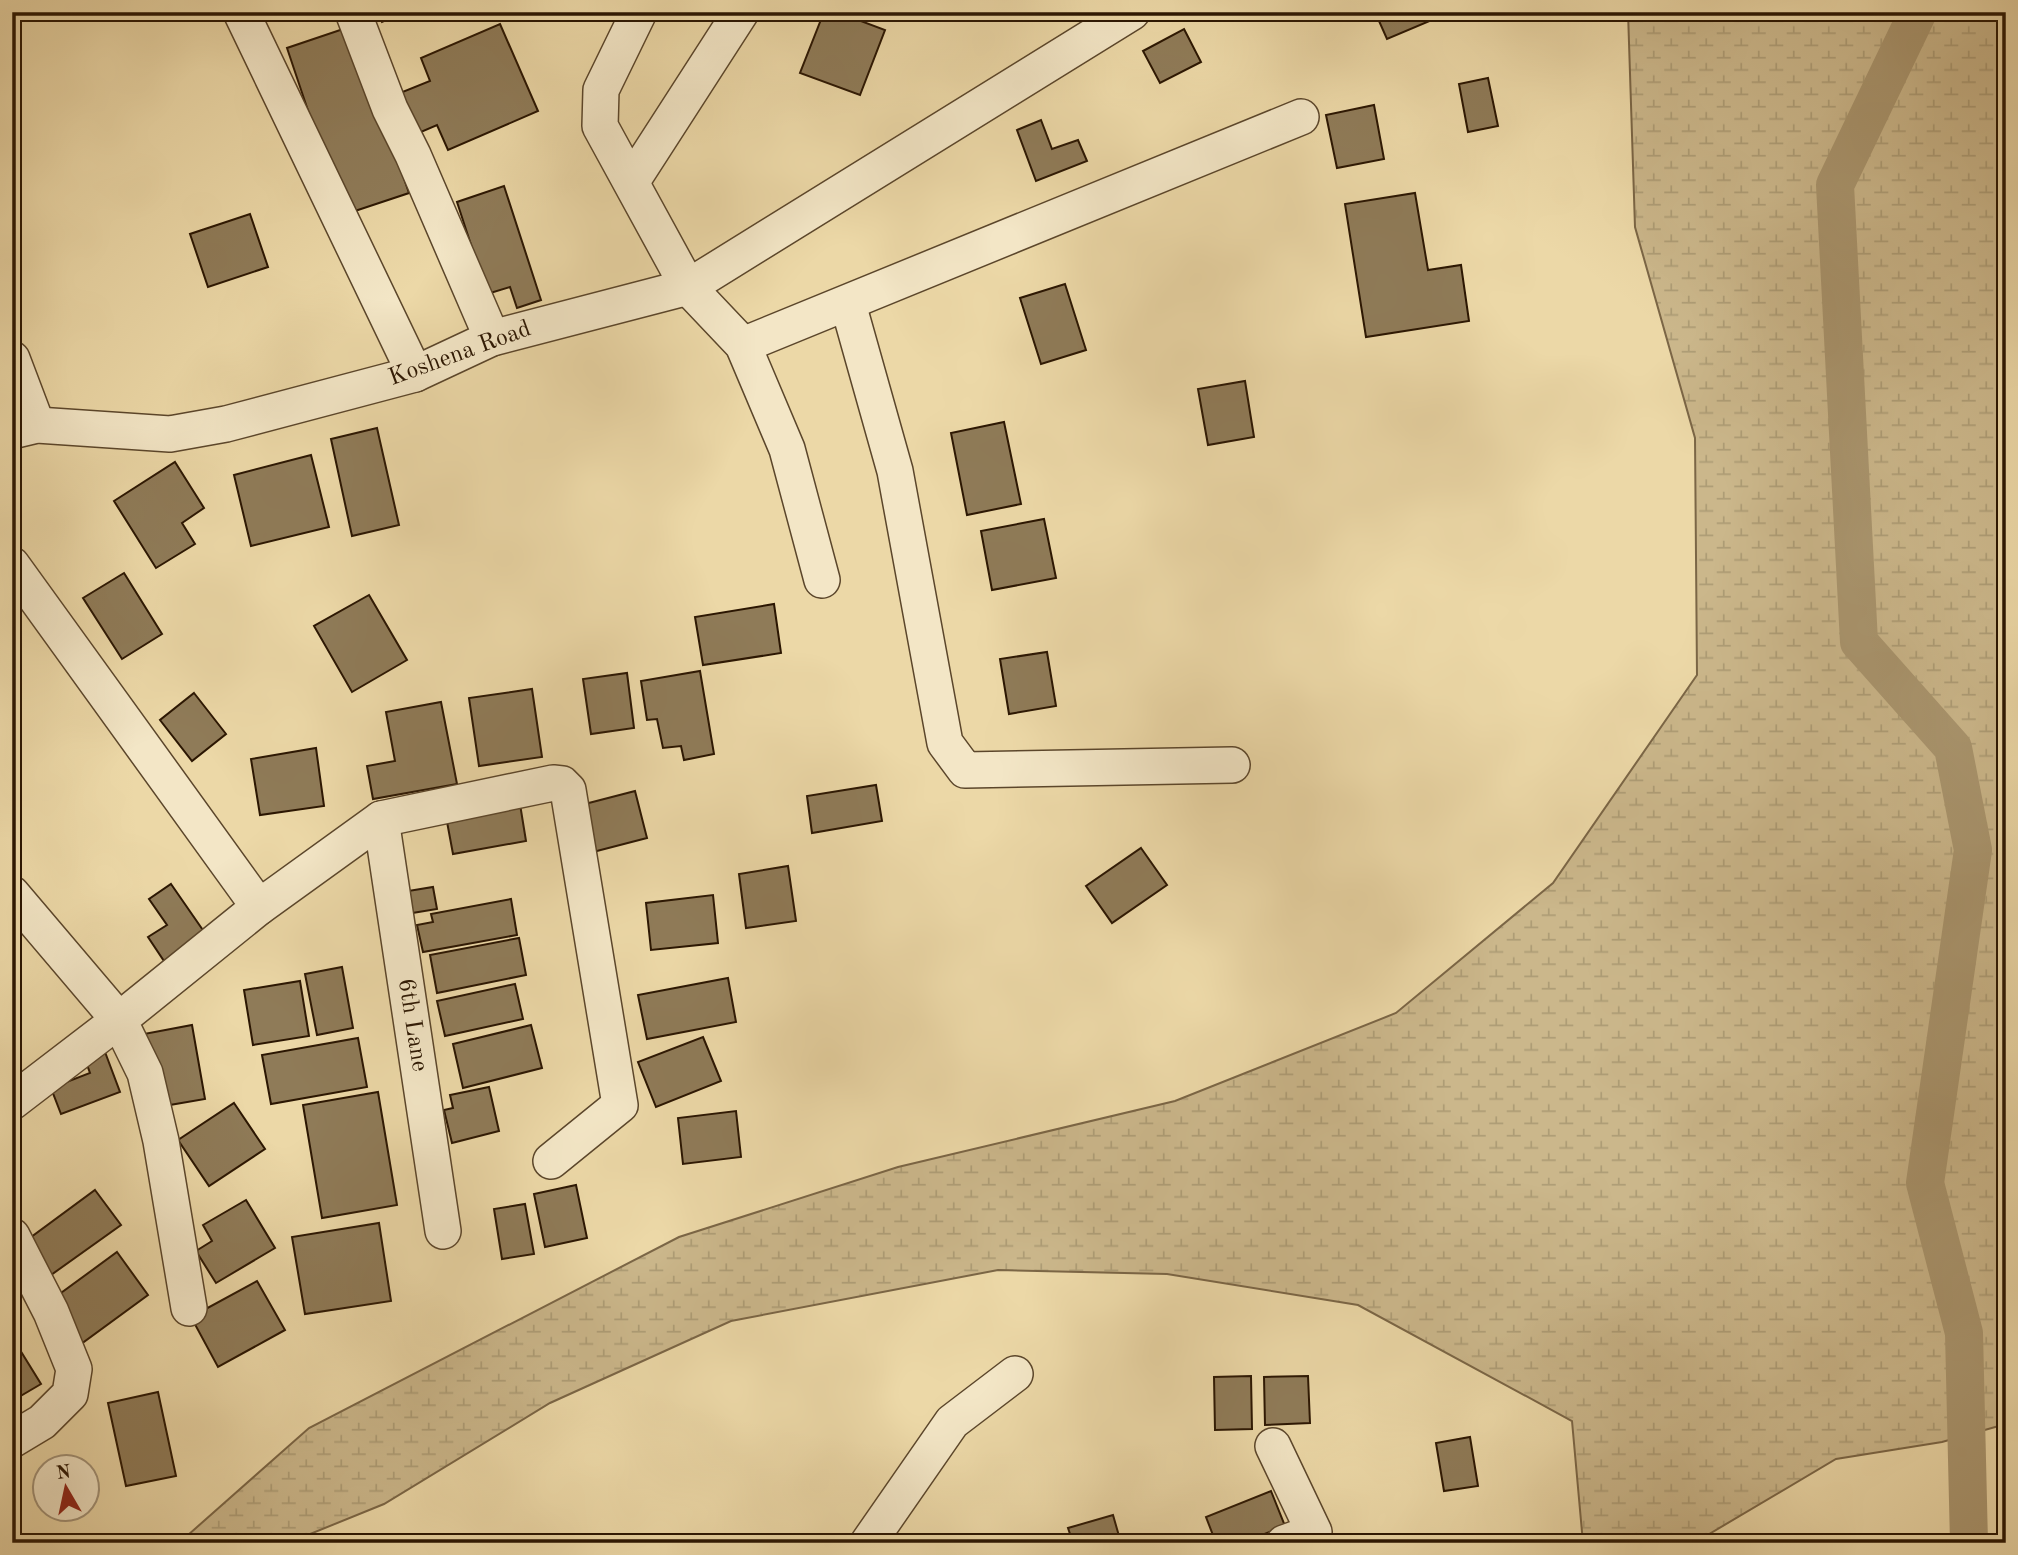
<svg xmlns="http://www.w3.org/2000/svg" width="2018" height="1555" font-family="'Old Standard TT',serif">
<defs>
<pattern id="wetland-marsh" width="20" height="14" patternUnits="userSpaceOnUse" patternTransform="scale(1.75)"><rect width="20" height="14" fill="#cbb78b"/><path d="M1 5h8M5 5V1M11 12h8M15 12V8" fill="none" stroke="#ae9d76"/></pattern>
</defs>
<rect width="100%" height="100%" fill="#ecd8a7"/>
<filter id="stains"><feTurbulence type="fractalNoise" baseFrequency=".00286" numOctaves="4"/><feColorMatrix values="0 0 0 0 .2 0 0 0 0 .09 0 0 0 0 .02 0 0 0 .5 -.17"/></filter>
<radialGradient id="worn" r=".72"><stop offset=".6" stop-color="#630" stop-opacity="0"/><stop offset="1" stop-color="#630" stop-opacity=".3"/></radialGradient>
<path fill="url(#wetland-marsh)" stroke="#7b6646" stroke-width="2" d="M1628 12H2006V1424L1942 1442 1836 1459 1694 1543H1583L1572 1421 1358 1305 1167 1274 998 1270 731 1321 550 1403 384 1504 288 1543H179L309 1428 679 1237 898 1167 1175 1101 1396 1013 1553 883 1697 675 1695 438 1635 227Z"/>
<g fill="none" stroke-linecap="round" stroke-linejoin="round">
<path stroke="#aa966f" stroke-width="38" d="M1918 12 1835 185 1859 642 1953 748 1973 850 1925 1183 1964 1333 1969 1543"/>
</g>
<g fill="#8f7b58" stroke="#2b1602" stroke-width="2">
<path d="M378 12H404L382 22Z"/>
<path d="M824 12H837L885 30 860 95 800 73Z"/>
<path d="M1375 12H1429L1432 20 1387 39Z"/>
<path d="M500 24 538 111 448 150 437 125 407 138 390 97 430 81 421 58Z"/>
<path d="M352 26 409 193 343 215 287 48Z"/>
<path d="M1184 29 1201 62 1160 83 1143 51Z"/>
<path d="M1488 78 1498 126 1468 132 1459 84Z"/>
<path d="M1374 105 1384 159 1337 168 1326 115Z"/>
<path d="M1041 120 1052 149 1078 140 1087 161 1036 181 1017 130Z"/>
<path d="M504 186 541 300 517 308 510 287 487 294 457 202Z"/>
<path d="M1415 193 1428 270 1461 265 1469 321 1366 337 1345 204Z"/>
<path d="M250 214 268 267 208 287 190 234Z"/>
<path d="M1065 284 1086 350 1041 364 1020 298Z"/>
<path d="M1245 381 1254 437 1208 445 1198 389Z"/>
<path d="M1004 422 1021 504 967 515 951 433Z"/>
<path d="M377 428 399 525 352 536 331 439Z"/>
<path d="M311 455 329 527 251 546 234 475Z"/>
<path d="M175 462 204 508 182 523 195 544 156 568 114 501Z"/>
<path d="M1044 519 1056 578 992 590 981 531Z"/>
<path d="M124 573 162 634 122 659 83 598Z"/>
<path d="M369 595 407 660 352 692 314 626Z"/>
<path d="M774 604 781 653 703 665 695 617Z"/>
<path d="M1047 652 1056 706 1009 714 1000 659Z"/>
<path d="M700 671 714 754 684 760 681 746 663 748 657 719 647 720 641 681Z"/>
<path d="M627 673 634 728 591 734 583 679Z"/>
<path d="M532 689 542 757 479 766 469 698Z"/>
<path d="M194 693 226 734 192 761 160 720Z"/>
<path d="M441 702 457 784 373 799 367 766 395 761 386 712Z"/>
<path d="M316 748 324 806 260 815 251 759Z"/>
<path d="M876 785 882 821 812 833 807 796Z"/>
<path d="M635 791 647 838 593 852 581 805Z"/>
<path d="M519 798 526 841 453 854 445 811Z"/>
<path d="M1141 848 1167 885 1112 923 1086 886Z"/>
<path d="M788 866 796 921 746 928 739 874Z"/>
<path d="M171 884 207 936 166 964 148 937 167 925 149 899Z"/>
<path d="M433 887 437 909 406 914 402 892Z"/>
<path d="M713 895 718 943 651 950 646 903Z"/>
<path d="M511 899 517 935 423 952 417 925 433 922 431 914Z"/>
<path d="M519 938 526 975 437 993 430 955Z"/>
<path d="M342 967 353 1028 317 1035 305 974Z"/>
<path d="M728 978 736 1022 647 1039 638 995Z"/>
<path d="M300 981 309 1036 253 1045 244 990Z"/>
<path d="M515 984 523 1019 445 1036 437 1001Z"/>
<path d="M192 1025 205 1099 158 1107 144 1034Z"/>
<path d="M531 1025 542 1068 463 1088 453 1044Z"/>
<path d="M703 1037 721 1081 656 1107 638 1062Z"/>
<path d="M358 1038 367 1087 271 1104 262 1055Z"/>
<path d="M105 1052 120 1092 61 1114 51 1088 90 1073 85 1059Z"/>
<path d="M489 1087 499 1131 452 1143 444 1110 453 1108 450 1095Z"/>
<path d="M378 1092 397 1205 322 1218 303 1105Z"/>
<path d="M234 1103 265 1149 209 1186 178 1140Z"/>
<path d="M736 1111 741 1157 683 1164 678 1118Z"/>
<path d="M576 1185 587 1238 545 1247 534 1194Z"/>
<path d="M95 1190 121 1225 44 1280 19 1246Z"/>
<path d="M246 1200 275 1248 216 1283 196 1251 212 1241 203 1225Z"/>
<path d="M525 1204 534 1254 502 1259 494 1209Z"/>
<path d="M379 1223 391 1301 305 1314 292 1237Z"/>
<path d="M117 1252 148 1295 81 1344 50 1301Z"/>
<path d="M257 1281 285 1330 218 1367 191 1317Z"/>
<path d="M12 1337 41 1384 12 1401Z"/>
<path d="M1251 1376 1252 1429 1215 1430 1214 1377Z"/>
<path d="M1308 1376 1310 1423 1265 1425 1264 1377Z"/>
<path d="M158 1392 176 1476 126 1486 108 1403Z"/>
<path d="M1470 1437 1478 1486 1444 1491 1436 1443Z"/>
<path d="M1271 1491 1285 1526 1241 1543H1216L1206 1517Z"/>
<path d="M1113 1515 1121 1543H1073L1068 1528Z"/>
<path d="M12 1527 24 1543H12Z"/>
</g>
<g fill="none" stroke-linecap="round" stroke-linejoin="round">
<defs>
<g id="minor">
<path d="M241 12 415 374"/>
<path d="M353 12 390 109 413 155 492 338"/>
<path d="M632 181 741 12"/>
<path d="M848 304 895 471 945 743 965 770 1232 765"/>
<path d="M743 345 1301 117"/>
<path d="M12 359 37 425"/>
<path d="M12 431 37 425 170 434 226 424 415 374 492 338 688 287 600 126 601 90 639 12"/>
<path d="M12 565 259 907 119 1020 145 1073 161 1141 189 1308"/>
<path d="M822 580 787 449 743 345 688 287 1132 12"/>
<path d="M381 819 443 1231"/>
<path d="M12 894 119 1020 12 1102"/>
<path d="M259 907 381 819 553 783 562 784 568 790 620 1105 551 1161"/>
<path d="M12 1236 51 1312 74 1369 70 1394 42 1422 12 1440"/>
<path d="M1273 1446 1314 1532 1284 1543"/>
<path d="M868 1543 952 1422 1015 1374"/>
</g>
</defs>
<use href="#minor" stroke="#5b462b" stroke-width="38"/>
<use href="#minor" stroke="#f3e6c6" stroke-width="35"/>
</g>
<g text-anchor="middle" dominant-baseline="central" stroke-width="6" stroke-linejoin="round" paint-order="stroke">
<g font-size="24" fill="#2b1602" stroke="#f3e6c6">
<text transform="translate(460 354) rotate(-20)">Koshena Road</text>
<text transform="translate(412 1025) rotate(81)">6th Lane</text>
</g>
</g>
<rect width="2018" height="1555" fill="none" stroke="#ecd8a7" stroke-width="42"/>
<rect x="14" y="14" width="1990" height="1527" fill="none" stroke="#2b1602" stroke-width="3.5"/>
<rect x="21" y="21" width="1976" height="1513" fill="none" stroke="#2b1602" stroke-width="2"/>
<g transform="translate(66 1488) rotate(351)"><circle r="33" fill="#f3e6c6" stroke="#a39378" stroke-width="2"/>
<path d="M0-5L12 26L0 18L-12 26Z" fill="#8f2418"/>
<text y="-10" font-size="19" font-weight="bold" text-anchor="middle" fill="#2b1602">N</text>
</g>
<rect width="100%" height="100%" filter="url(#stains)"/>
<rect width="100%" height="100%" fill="url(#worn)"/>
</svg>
